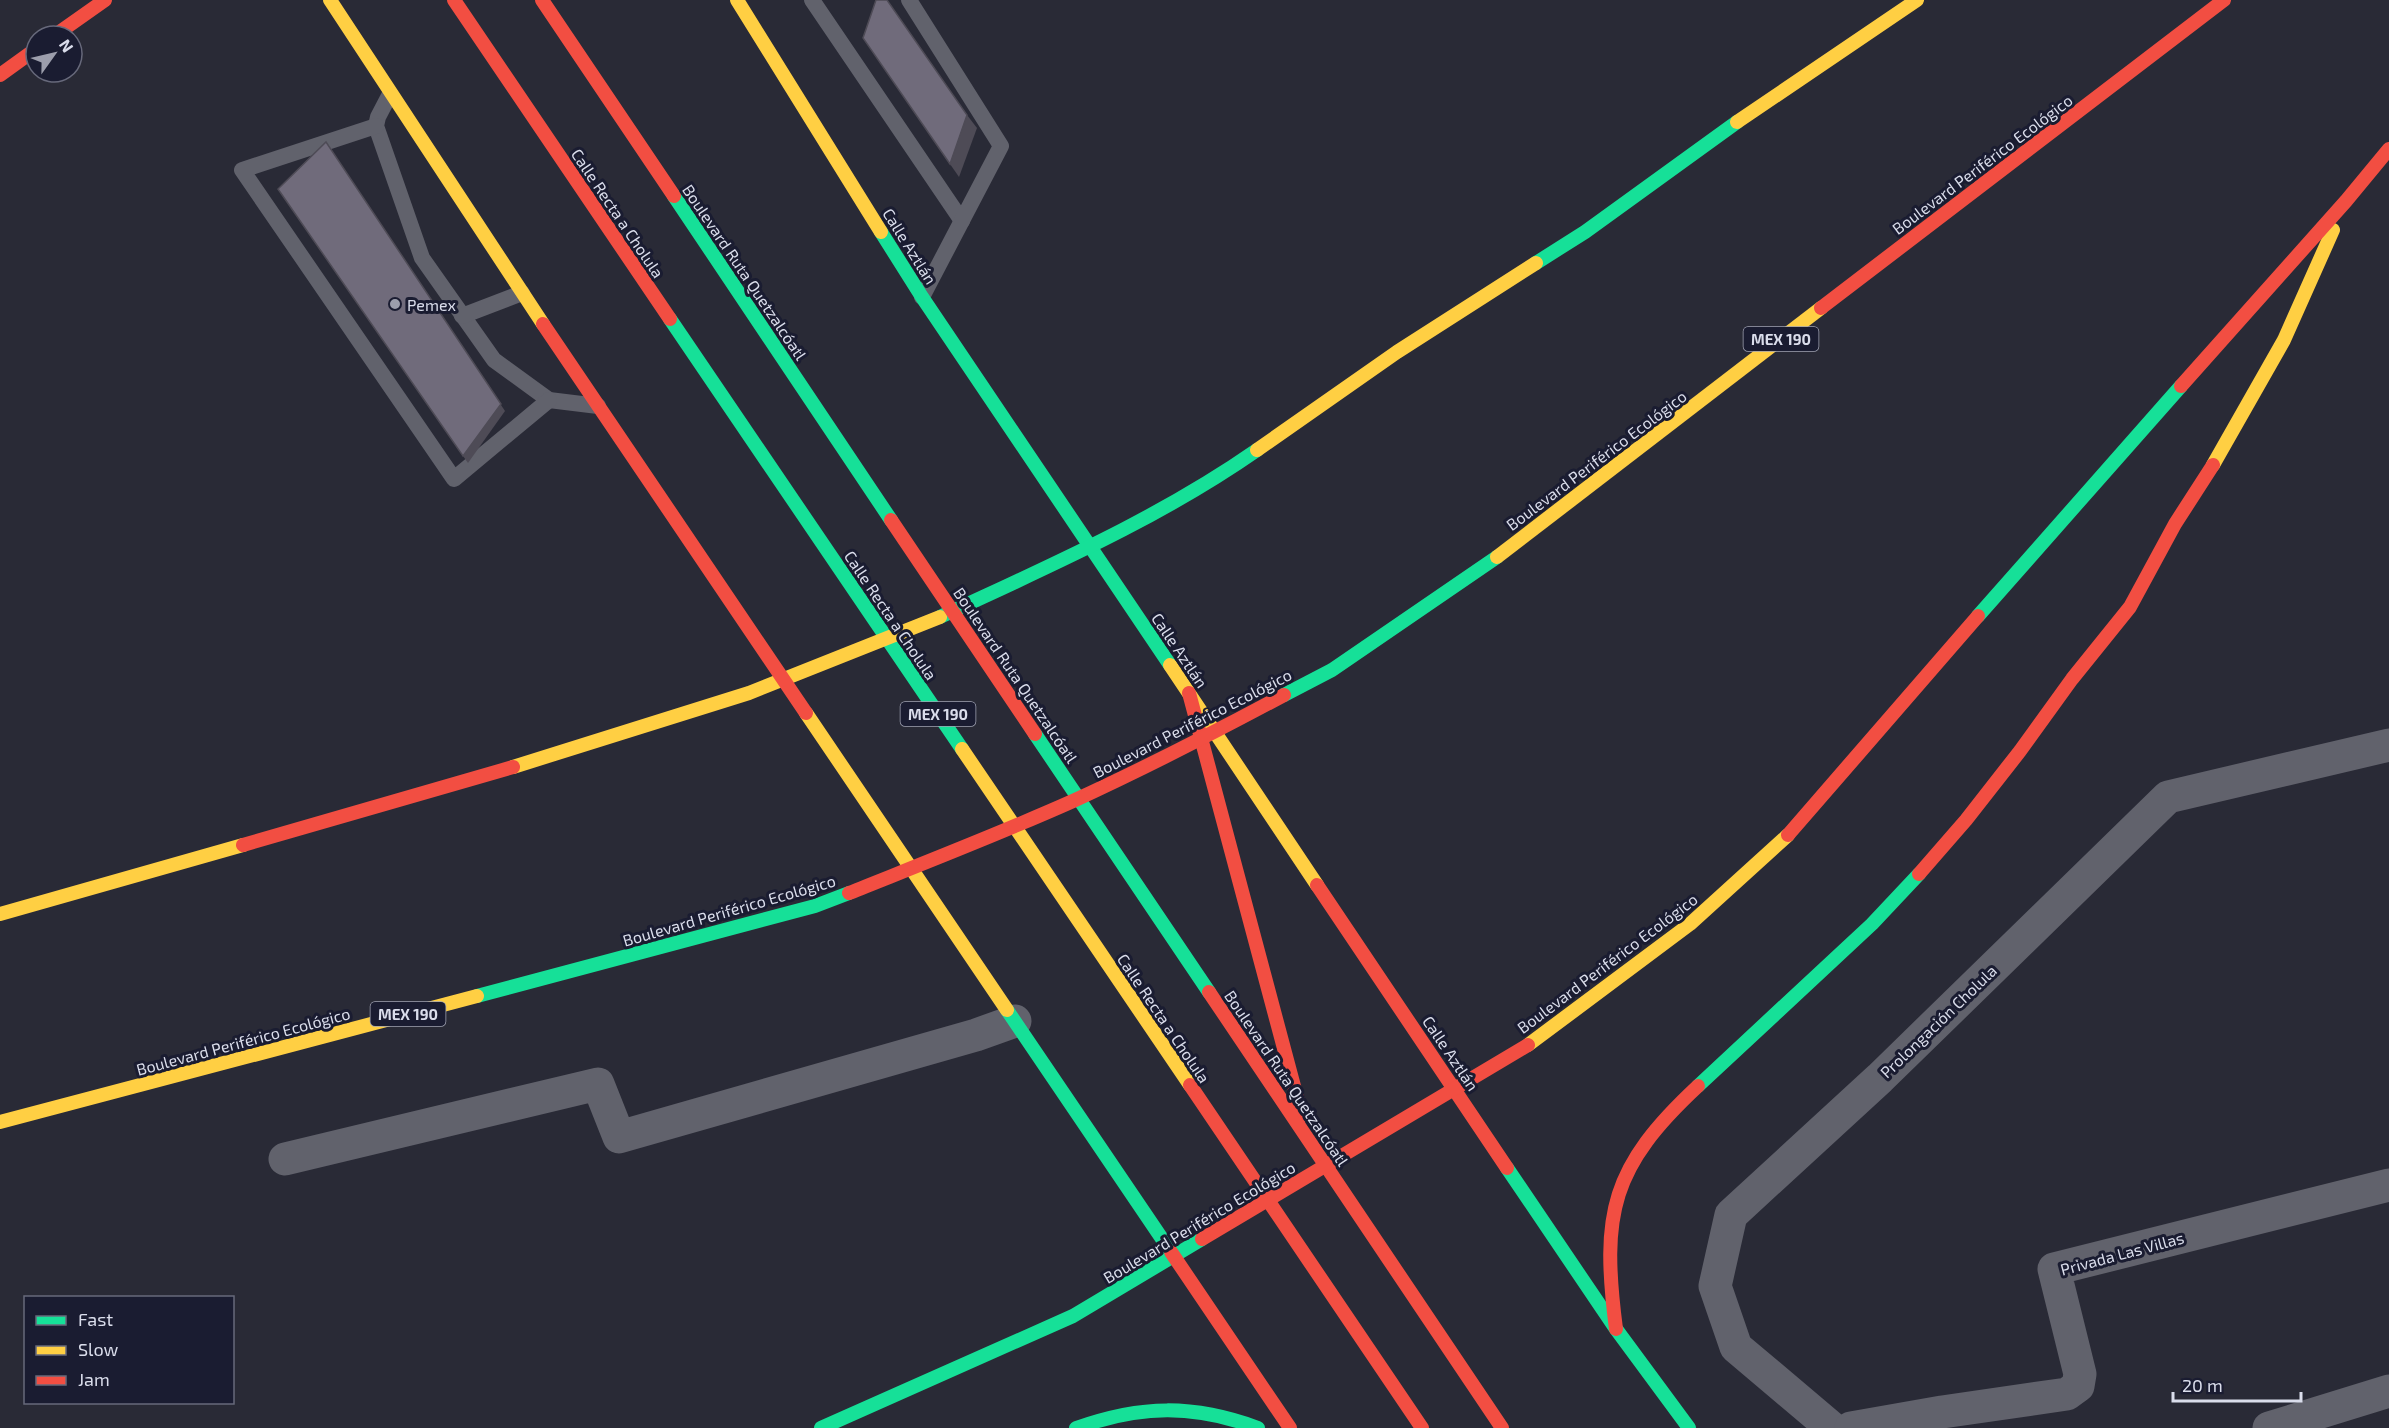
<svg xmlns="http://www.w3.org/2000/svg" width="2389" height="1428" font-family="'Exo 2',sans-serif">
<rect width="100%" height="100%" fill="#292a36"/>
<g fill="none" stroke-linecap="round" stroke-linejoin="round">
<g stroke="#61626c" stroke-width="16">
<path d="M812 0 962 221"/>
<path d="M909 0 1001 146 922 297"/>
<path d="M390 94 378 117 376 126 422 258 494 360 549 400 598 406"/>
<path d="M376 126 242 170 454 479 549 400"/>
<path d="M462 316 522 293"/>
</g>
<g stroke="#61626c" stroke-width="33">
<path d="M285 1159 598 1084 619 1137 976 1035 1015 1021"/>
<path d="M1832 1428 1736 1347 1715 1286 1731 1215 1880 1078 2168 797 2389 745"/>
<path d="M1851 1428 1942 1412 2067 1394 2078 1386 2080 1374 2054 1269 2389 1185"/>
<path d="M2269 1428 2389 1391"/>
</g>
<g stroke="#16e098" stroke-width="14">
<path d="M674 196 891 520"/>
<path d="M881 232 922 297 1170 665"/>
<path d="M1536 263 1585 232 1737 122"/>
<path d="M670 319 962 749"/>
<path d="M1978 616 2181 386"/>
<path d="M940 617C1049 566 1158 519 1257 450"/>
<path d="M1284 695 1332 670 1497 557"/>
<path d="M1035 734 1209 992"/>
<path d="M477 996 815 906 849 893"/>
<path d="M1007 1010 1171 1252"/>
<path d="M1698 1086 1872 924 1919 874"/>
<path d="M1507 1168 1616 1329 1689 1428"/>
<path d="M821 1428 1073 1316 1202 1239"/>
<path d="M1076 1428C1141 1405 1193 1404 1258 1428"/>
</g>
<g stroke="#ffcf43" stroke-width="14">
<path d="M330 0 543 324"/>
<path d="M737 0 881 232"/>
<path d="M1737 122 1917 0"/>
<path d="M1257 450 1397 352 1536 263"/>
<path d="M2213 465 2284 340 2333 230"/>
<path d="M1497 557 1821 308"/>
<path d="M1170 665 1317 885"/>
<path d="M806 713 1007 1010"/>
<path d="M962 749 1190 1085"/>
<path d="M513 767 749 693 940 617"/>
<path d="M0 914 243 845"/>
<path d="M1528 1045 1690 924 1788 835"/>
<path d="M0 1122 477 996"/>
</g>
<g stroke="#f24e42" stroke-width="14">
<path d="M454 0 670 319"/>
<path d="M542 0 674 196"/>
<path d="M54 36 105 0"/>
<path d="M0 75 36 49"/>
<path d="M1821 308 2224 0"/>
<path d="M543 324 806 713"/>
<path d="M2181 386 2346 201 2389 149"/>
<path d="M891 520 1035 734"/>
<path d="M1189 693 1302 1116"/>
<path d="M1788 835 1978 616"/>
<path d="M243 845 513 767"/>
<path d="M1919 874 1966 820 2020 751 2072 679 2130 607 2175 524 2213 465"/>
<path d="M1317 885 1507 1168"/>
<path d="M849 893C924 863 999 834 1073 801 1145 768 1215 732 1284 695"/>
<path d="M1209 992 1502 1428"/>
<path d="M1190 1085 1422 1428"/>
<path d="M1202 1239 1528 1045"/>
<path d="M1171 1252 1290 1428"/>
<path d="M1616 1329C1601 1213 1611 1167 1698 1086"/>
</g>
</g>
<g fill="#4e4b56">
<path d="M967 115 977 128 959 177 950 164Z"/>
<path d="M326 142 505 411 468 463 463 456Z"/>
</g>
<g fill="#706b7b" stroke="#4e4b56" stroke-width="1.5">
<path d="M876 0H887L967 115 950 164 863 38Z"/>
<path d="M326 142 501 404 463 456 278 189Z"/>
</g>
<circle fill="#9c9eac" stroke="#1a1c31" stroke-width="2" cx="395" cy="304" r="6"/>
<g text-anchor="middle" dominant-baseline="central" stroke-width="6" stroke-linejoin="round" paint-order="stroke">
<g fill="#1a1c31" stroke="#a0a3b3" stroke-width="1.5">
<rect x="1743.5" y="327" width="75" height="24" rx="4.5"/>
<rect x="900.5" y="702" width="75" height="24" rx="4.5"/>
<rect x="370.5" y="1002" width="75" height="24" rx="4.5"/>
</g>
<g font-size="15" font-weight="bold" fill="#daddeb">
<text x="1781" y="339">MEX 190</text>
<text x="938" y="714">MEX 190</text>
<text x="408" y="1014">MEX 190</text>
</g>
<g font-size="16" fill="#daddeb" stroke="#1a1c31">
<text transform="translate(1982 164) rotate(-37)">Boulevard Periférico Ecológico</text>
<text transform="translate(618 213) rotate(56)">Calle Recta a Cholula</text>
<text transform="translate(910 246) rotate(58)">Calle Aztlán</text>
<text transform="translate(745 272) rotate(56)">Boulevard Ruta Quetzalcóatl</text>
<text transform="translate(1596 460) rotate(-37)">Boulevard Periférico Ecológico</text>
<text transform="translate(891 615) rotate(56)">Calle Recta a Cholula</text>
<text transform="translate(1180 650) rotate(56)">Calle Aztlán</text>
<text transform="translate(1016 675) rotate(56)">Boulevard Ruta Quetzalcóatl</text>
<text transform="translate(1192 723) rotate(-27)">Boulevard Periférico Ecológico</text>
<text transform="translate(729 910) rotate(-16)">Boulevard Periférico Ecológico</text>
<text transform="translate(1607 963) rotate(-37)">Boulevard Periférico Ecológico</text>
<text transform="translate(1164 1018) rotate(56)">Calle Recta a Cholula</text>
<text transform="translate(1938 1021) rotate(-44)">Prolongación Cholula</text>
<text transform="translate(243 1041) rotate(-15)">Boulevard Periférico Ecológico</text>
<text transform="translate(1451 1053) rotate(56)">Calle Aztlán</text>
<text transform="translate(1287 1078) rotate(56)">Boulevard Ruta Quetzalcóatl</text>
<text transform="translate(1199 1222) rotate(-31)">Boulevard Periférico Ecológico</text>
<text transform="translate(2122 1253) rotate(-15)">Privada Las Villas</text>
</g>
<g font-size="16" fill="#daddeb" stroke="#1a1c31" text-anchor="start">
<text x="407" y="304">Pemex</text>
</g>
</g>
<rect x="24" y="1296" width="210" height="108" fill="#1a1c31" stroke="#67697b" stroke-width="1.5"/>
<rect x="36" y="1316" width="30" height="9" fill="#16e098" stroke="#67697b" stroke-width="1.5"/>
<text x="78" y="1326" font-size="18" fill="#daddeb">Fast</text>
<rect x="36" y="1346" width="30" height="9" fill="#ffcf43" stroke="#67697b" stroke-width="1.5"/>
<text x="78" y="1356" font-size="18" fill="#daddeb">Slow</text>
<rect x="36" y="1376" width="30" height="9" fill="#f24e42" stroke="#67697b" stroke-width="1.5"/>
<text x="78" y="1386" font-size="18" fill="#daddeb">Jam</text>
<g transform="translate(54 54) rotate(56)"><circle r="28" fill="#1a1c31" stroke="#67697b" stroke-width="1.5"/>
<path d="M0-4.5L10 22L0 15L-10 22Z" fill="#9c9eac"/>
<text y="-9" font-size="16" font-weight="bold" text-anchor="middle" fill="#daddeb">N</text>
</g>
<path d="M2173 1392v9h128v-9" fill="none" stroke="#daddeb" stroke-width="3"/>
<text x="2182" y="1392" font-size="18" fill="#daddeb" stroke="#1a1c31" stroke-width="4.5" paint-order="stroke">20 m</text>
</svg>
